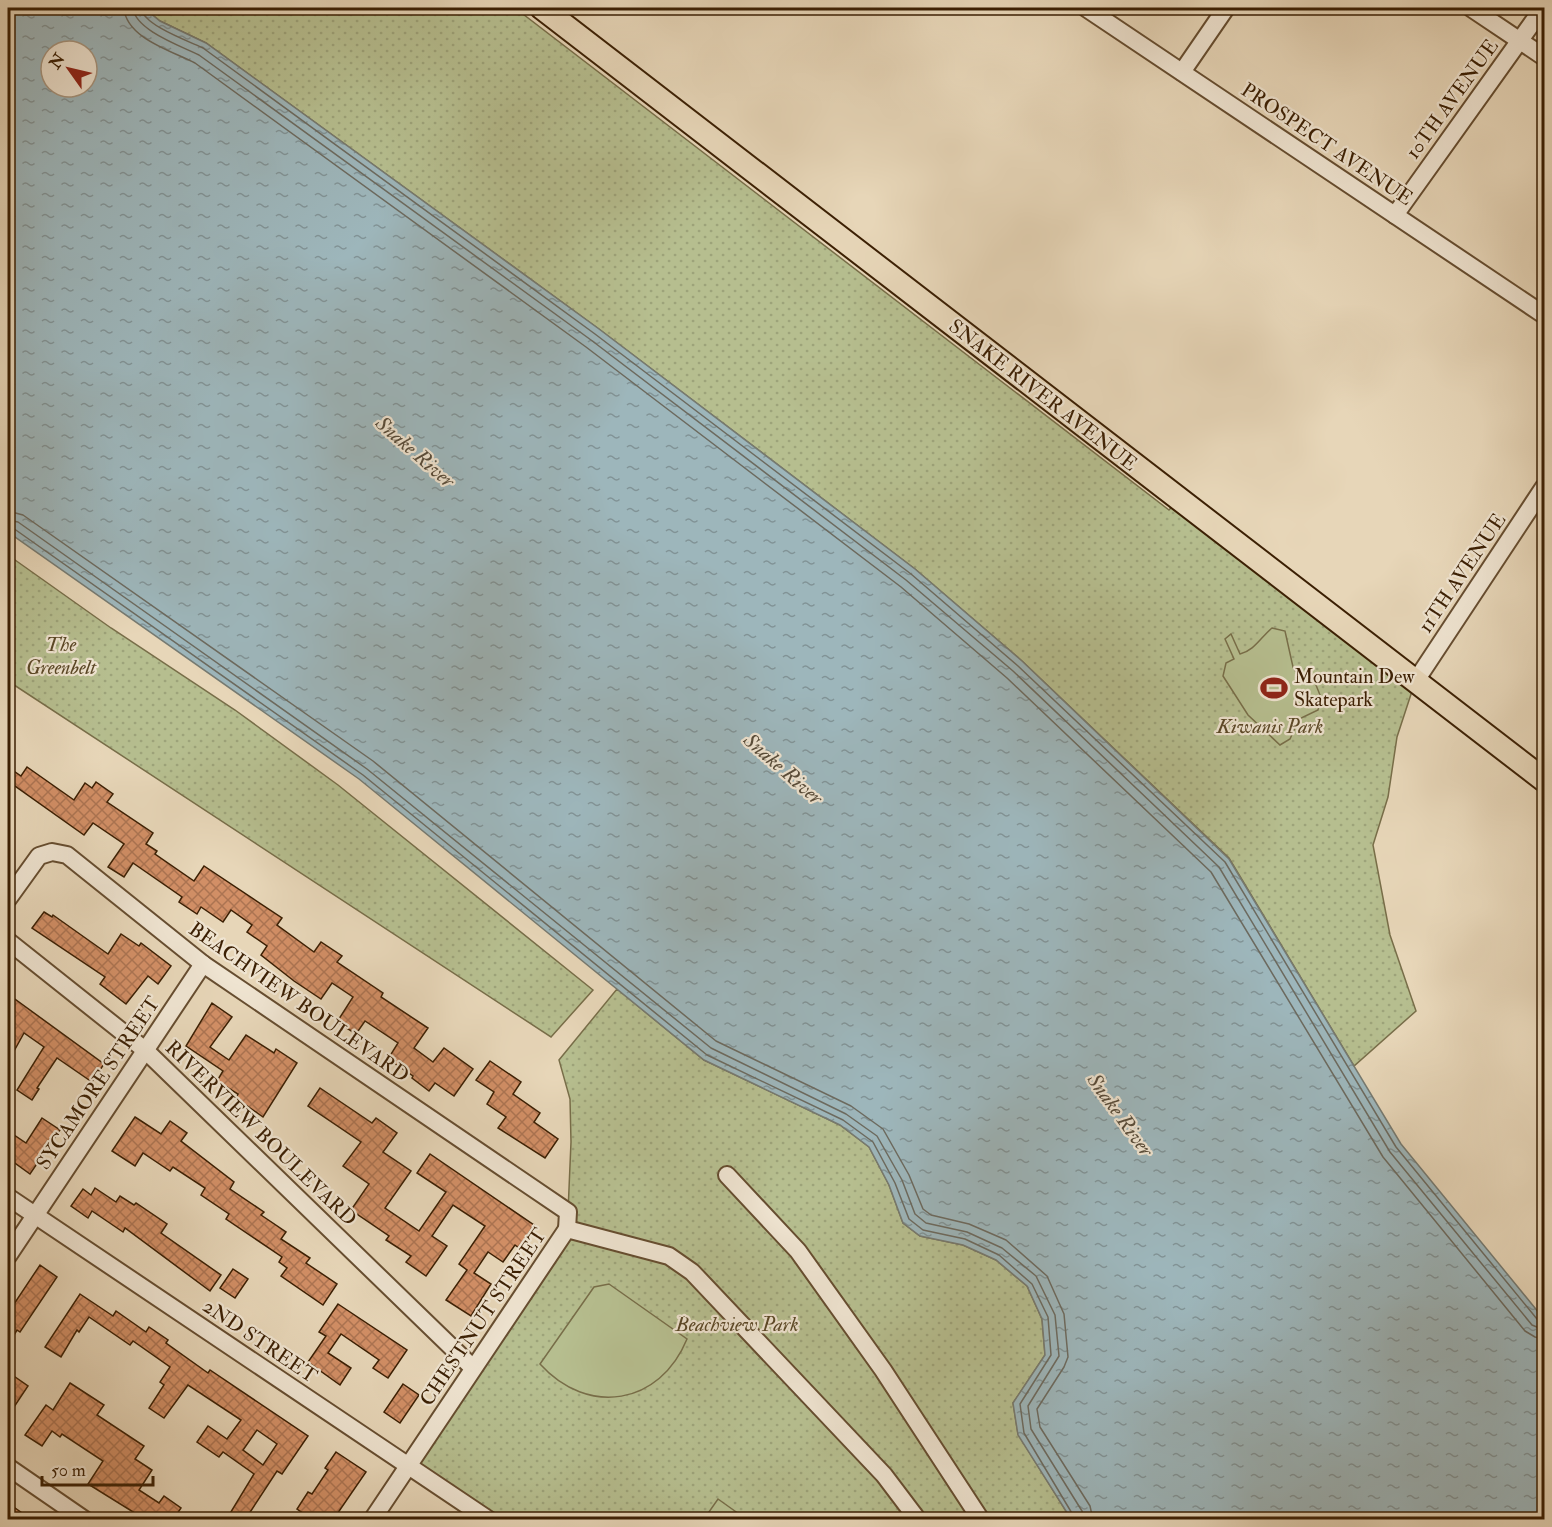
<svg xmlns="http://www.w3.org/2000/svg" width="1552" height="1527" font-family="'IM FELL Double Pica',serif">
<defs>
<pattern id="grass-dots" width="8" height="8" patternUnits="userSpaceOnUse" patternTransform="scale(1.5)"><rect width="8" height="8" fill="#b6be8f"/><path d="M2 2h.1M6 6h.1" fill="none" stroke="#9da37a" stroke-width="1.8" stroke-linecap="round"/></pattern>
<pattern id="water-ripples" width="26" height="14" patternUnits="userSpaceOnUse" patternTransform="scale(1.5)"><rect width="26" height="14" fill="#9db6bb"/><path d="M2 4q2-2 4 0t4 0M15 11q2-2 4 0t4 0" fill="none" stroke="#819396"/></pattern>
<pattern id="building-cross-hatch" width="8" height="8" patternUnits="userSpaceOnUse" patternTransform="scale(1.5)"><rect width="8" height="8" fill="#d28f66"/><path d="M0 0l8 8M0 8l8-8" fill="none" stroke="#ac7452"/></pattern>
</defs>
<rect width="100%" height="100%" fill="#e7d6b8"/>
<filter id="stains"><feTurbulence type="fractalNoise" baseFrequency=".00333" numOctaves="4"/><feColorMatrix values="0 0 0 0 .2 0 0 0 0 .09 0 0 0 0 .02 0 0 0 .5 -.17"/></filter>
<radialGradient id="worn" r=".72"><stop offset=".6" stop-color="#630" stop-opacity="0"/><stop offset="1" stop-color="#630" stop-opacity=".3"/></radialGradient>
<g fill="url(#grass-dots)" stroke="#786e49" stroke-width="1.5">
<path d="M144 8H515L1169 510 1179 499 1415 682 1397 737 1388 797 1373 845 1390 935 1416 1011 1354 1066 1229 858 1022 661 915 569 599 329 206 43 160 21Z"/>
<path d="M8 555 111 628 235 710 338 785 593 990 551 1037 8 681Z"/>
<path d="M617 989 704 1060 840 1125 869 1147 889 1185 903 1223 920 1236 963 1245 996 1260 1027 1286 1042 1319 1045 1355 1013 1403 1018 1434 1071 1519H489L408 1465 473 1368 568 1212 571 1142 570 1099 559 1060Z"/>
</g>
<g fill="#b6be8f" stroke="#786e49" stroke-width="1.5">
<path d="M1272 628 1285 631 1293 667 1296 672 1314 680 1320 695 1318 710 1299 719 1290 739 1280 745 1248 715 1223 676 1226 663 1234 659 1225 639 1231 634 1240 654C1254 651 1261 637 1272 628Z"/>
<path d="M609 1284 687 1339C660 1405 588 1417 540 1364L594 1287Z"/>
<path d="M718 1499 746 1519H704Z"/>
</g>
<path fill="url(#water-ripples)" stroke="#767a71" stroke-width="1.5" fill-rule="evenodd" d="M8 8H144L160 21 206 43 599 329 915 569 1022 661 1229 859 1401 1144 1544 1319V1519H1071L1018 1435 1013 1403 1045 1355 1042 1319 1027 1286 996 1260 963 1245 920 1236 903 1223 889 1185 869 1147 840 1125 704 1060 359 779 8 532ZM51 51H87V87H51Z"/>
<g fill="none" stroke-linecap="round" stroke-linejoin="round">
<g stroke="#6c6a5f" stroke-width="1.5">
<path d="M124 8C126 38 172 51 195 63L586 347 901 587 1007 678 1211 872 1383 1157 1525 1331 1535 1337 1544 1339"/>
<path d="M133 8C135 30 181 46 199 55L591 340 906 580 1013 671 1219 867 1390 1152 1532 1325 1544 1330"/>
<path d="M141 8C143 25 188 41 203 48L595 334 911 574 1018 666 1225 862 1396 1147 1537 1319 1544 1322"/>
<path d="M8 511 23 515 373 761 716 1041 851 1106 883 1129 909 1175 923 1209 931 1215 969 1224 1006 1240 1047 1276 1064 1314 1068 1357 1064 1367 1037 1409 1040 1427 1090 1506 1093 1520"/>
<path d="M8 520 18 522 367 769 711 1048 846 1114 877 1136 902 1180 915 1214 926 1223 967 1232 1002 1248 1036 1276 1055 1315 1059 1356 1028 1406 1031 1429 1082 1511 1084 1520"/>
<path d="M8 527 13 528 363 775 707 1055 843 1120 873 1142 895 1183 909 1219 923 1230 965 1239 999 1255 1032 1284 1048 1317 1051 1355 1020 1404 1024 1433 1076 1520"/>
</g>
</g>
<g fill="url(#building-cross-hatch)" stroke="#3b1f03" stroke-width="1.5" fill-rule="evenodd">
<path d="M8 767 21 776 27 767 74 800 85 783 92 788 96 782 113 794 107 802 153 833 146 844 157 851 155 854 194 881 204 866 282 918 277 925 314 952 321 942 342 956 337 962 383 993 381 997 428 1028 414 1048 433 1062 444 1048 473 1069 454 1096 435 1083 429 1091 412 1078 413 1076 388 1059 398 1043 365 1021 356 1034 337 1022 353 997 332 983 321 999 294 981 261 955 267 946 247 932 252 925 231 910 223 922 201 907 197 914 179 902 182 897 133 863 124 877 108 867 124 844 93 823 84 835 8 781Z"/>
<path d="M44 912 52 917 53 915 108 954 121 934 139 946 141 943 171 966 158 984 148 976 126 1004 100 984 105 977 32 928Z"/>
<path d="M8 994 104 1064 92 1082 57 1058 37 1088 39 1089 32 1100 17 1090 44 1047 24 1033 8 1062Z"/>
<path d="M212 1003 232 1017 210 1047 229 1060 246 1035 274 1053 276 1049 297 1063 263 1117 236 1098 238 1094 217 1081 223 1071 186 1046Z"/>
<path d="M490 1061 521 1082 513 1094 540 1113 534 1122 558 1139 545 1158 498 1128 506 1117 487 1104 494 1092 476 1080Z"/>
<path d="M320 1088 372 1123 376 1118 397 1133 383 1152 411 1171 385 1208 419 1231 446 1192 417 1173 430 1154 534 1225 519 1248 515 1245 503 1262 488 1252 474 1273 491 1284 471 1316 446 1300 467 1270 459 1264 485 1226 453 1205 432 1236 447 1246 426 1276 406 1262 411 1256 386 1240 389 1236 351 1210 369 1184 343 1166 361 1142 308 1106Z"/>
<path d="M135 1117 161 1134 170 1121 187 1133 181 1141 234 1182 230 1189 264 1212 261 1215 286 1232 281 1239 310 1258 306 1263 337 1284 323 1305 281 1276 287 1268 279 1262 282 1257 226 1219 229 1214 201 1195 205 1188 173 1167 170 1171 143 1153 135 1166 112 1151Z"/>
<path d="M42 1118 60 1130 30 1174 8 1158V1131L26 1143Z"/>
<path d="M95 1188 116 1202 120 1196 134 1205 136 1203 167 1224 161 1233 221 1275 210 1291 125 1228 123 1232 92 1211 88 1218 71 1206 83 1189 91 1195Z"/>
<path d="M40 1265 57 1277 20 1332 17 1330 8 1345V1313Z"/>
<path d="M233 1269 248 1279 235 1298 220 1288Z"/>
<path d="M80 1294 113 1316 116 1311 146 1332 149 1327 168 1340 166 1343 208 1373 210 1370 308 1436 282 1474 277 1471 245 1520H226L254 1474 223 1452 219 1457 197 1442 208 1426 227 1439 241 1420 188 1385 164 1418 149 1408 164 1385 160 1382 170 1367 133 1341 130 1345 89 1317 79 1332 77 1330 61 1357 45 1347ZM257 1430 277 1444 263 1465 243 1450Z"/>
<path d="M338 1304 407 1350 388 1378 373 1368 379 1360 341 1334 328 1353 351 1368 340 1385 308 1362 326 1336 319 1332Z"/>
<path d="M8 1372 28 1386 8 1416Z"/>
<path d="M70 1383 104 1405 97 1415 144 1446 135 1459 152 1470 139 1490 159 1503 164 1496 181 1508 173 1520H146L88 1484 103 1461 62 1434 60 1437 52 1431 42 1446 25 1435 46 1405 53 1410Z"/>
<path d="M403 1384 419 1395 400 1423 384 1412Z"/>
<path d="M336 1452 366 1472 333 1520H313L297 1509 308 1492 312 1494 328 1470 325 1468Z"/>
<path d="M8 1503 32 1520H8Z"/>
</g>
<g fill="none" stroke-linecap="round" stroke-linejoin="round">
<defs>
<g id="minor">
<path d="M1086 8 1544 315"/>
<path d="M1471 8 1544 57"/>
<path d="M1182 72 1226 8"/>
<path d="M1395 215 1543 8"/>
<path d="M1415 682 1544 487"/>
<path d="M8 899 39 856 52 852 67 855 203 964 568 1212 567 1229"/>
<path d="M8 941 145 1050 473 1368"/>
<path d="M727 1175 798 1251 883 1370 981 1520"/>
<path d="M8 1197 489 1520"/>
<path d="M8 1256 203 964"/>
<path d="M8 1467 85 1520"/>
<path d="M372 1520 567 1229 669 1256 692 1272 884 1475 918 1520"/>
</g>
<path id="major" d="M542 8 1544 780"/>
</defs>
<use href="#minor" stroke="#664d30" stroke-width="20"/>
<use href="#major" stroke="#3b1f03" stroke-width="26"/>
<use href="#minor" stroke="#efe4d1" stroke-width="16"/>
<use href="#major" stroke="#e7d6b8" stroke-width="22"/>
</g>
<defs>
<symbol id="stadium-bare" viewBox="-9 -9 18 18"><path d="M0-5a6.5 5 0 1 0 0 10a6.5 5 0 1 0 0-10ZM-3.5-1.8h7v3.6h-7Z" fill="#8f2418" stroke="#efe4d1" stroke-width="2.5" paint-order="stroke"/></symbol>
</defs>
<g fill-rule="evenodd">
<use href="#stadium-bare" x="1255" y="669" width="38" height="38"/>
</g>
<g text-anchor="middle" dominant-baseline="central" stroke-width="4.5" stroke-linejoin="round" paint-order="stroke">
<g font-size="20" fill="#3b1f03" stroke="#efe4d1">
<text transform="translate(1452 99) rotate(-54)">10TH AVENUE</text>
<text transform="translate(1327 144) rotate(34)">PROSPECT AVENUE</text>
<text transform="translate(1043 395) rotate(38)">SNAKE RIVER AVENUE</text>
<text transform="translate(1462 573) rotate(-56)">11TH AVENUE</text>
<text transform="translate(299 1002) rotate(35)">BEACHVIEW BOULEVARD</text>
<text transform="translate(98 1083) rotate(-56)">SYCAMORE STREET</text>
<text transform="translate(261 1133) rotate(44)">RIVERVIEW BOULEVARD</text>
<text transform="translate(483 1317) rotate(-56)">CHESTNUT STREET</text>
<text transform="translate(260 1341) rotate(34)">2ND STREET</text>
</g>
<g font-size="20" font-style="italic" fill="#5a4726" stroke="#efe4d1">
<text x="61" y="644">The<tspan x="61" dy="23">Greenbelt</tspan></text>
<text x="1270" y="726">Kiwanis Park</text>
<text x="737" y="1324">Beachview Park</text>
</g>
<g font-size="20" fill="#3b1f03" stroke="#efe4d1" text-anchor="start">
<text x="1294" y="676">Mountain Dew<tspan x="1294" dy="23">Skatepark</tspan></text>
</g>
<g font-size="21" font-style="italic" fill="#584c3a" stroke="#efe4d1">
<text transform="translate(415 452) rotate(41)">Snake River</text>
<text transform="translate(783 769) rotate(41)">Snake River</text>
<text transform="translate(1120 1115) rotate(54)">Snake River</text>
</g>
</g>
<rect width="1552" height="1527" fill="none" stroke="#e7d6b8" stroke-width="30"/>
<rect x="9" y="9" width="1534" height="1509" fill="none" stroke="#3b1f03" stroke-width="3"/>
<rect x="15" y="15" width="1522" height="1497" fill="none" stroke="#3b1f03" stroke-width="1.5"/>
<g transform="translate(69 69) rotate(304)"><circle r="28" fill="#efe4d1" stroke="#a7957f" stroke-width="1.5"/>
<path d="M0-4.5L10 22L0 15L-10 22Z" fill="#8f2418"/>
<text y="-9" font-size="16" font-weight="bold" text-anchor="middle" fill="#3b1f03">N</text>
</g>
<path d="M42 1476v9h111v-9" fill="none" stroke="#3b1f03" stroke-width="3"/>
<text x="51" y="1476" font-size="18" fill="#3b1f03" stroke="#efe4d1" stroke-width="4.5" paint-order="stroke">50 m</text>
<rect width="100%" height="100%" filter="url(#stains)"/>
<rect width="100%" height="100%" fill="url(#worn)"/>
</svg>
